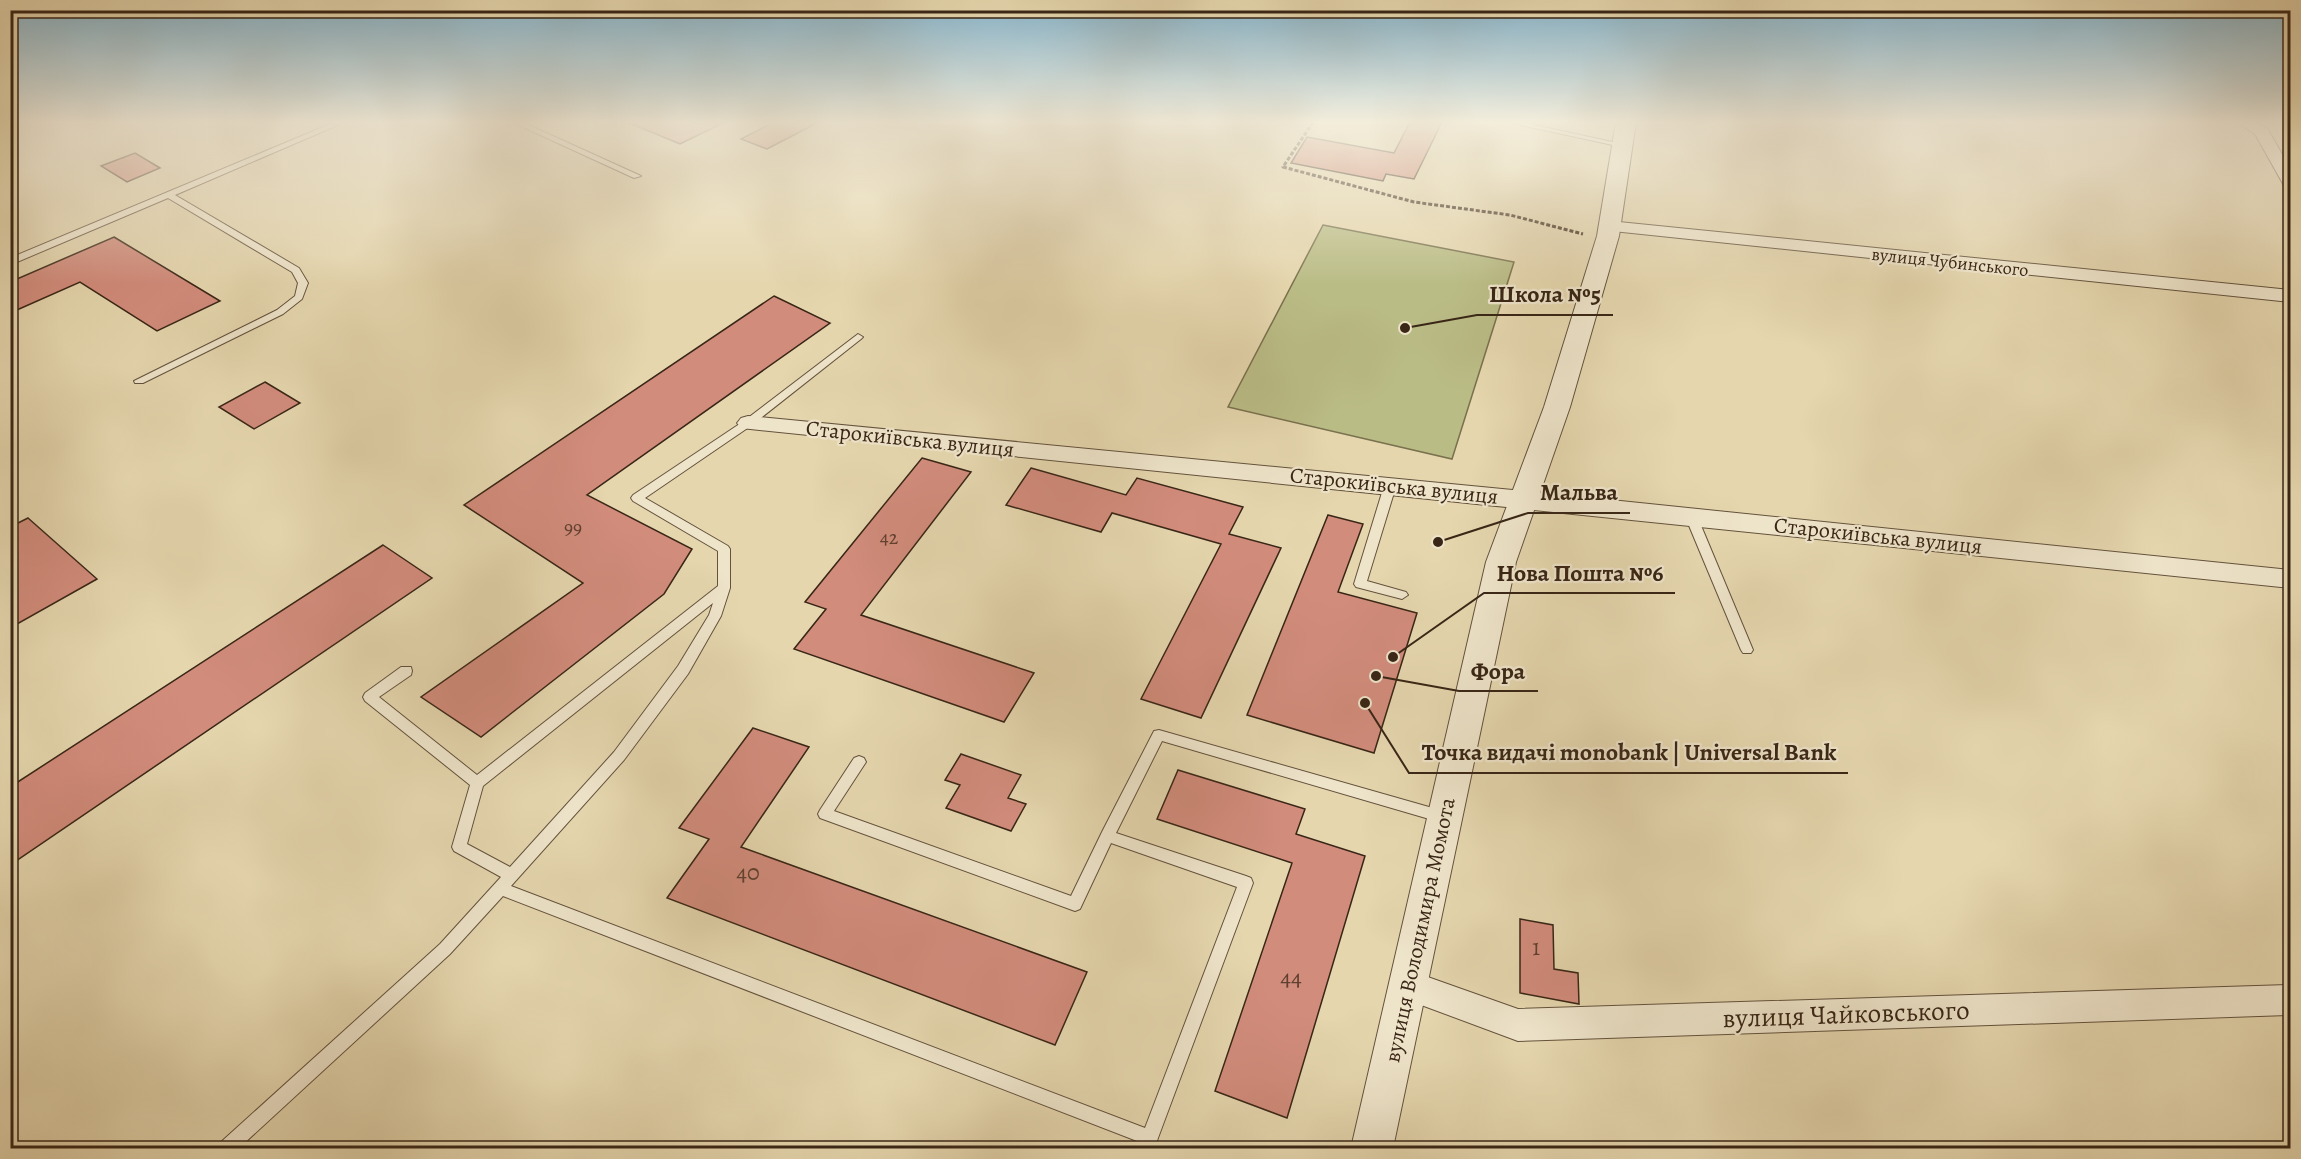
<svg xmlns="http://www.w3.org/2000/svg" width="2301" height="1159" font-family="Alegreya,serif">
<rect width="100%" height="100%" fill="#e5d6ae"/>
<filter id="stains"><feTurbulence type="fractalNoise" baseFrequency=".00333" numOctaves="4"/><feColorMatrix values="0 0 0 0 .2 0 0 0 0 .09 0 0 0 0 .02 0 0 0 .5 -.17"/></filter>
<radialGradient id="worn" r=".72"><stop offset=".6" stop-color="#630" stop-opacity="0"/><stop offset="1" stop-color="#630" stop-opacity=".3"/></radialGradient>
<path fill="#babc86" stroke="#7a714e" stroke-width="1.5" d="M1323 225 1514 262 1452 459 1228 407Z"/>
<g fill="#d28c7c" stroke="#392616" stroke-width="1.5">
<path d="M627 122H725L680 144Z"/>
<path d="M774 122H819L767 149 741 139Z"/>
<path d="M1410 122H1442L1414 179 1386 174 1383 181 1291 163 1307 137 1394 153Z"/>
<path d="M135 153 160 168 127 182 101 166Z"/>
<path d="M114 237 220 301 157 331 80 282 10 313V282Z"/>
<path d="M774 296 830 323 587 495 692 549 664 594 481 737 421 697 583 583 464 505Z"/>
<path d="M265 382 300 403 254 429 219 407Z"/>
<path d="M922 458 971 472 861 615 1034 673 1004 722 794 649 826 609 805 602Z"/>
<path d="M1031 468 1126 495 1137 478 1243 507 1229 534 1281 548 1201 718 1141 699 1221 544 1112 513 1101 532 1006 505Z"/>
<path d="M1328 515 1363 524 1338 592 1417 613 1374 753 1247 715Z"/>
<path d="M28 518 97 579 10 628V527Z"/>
<path d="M383 545 432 578 10 865V787Z"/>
<path d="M753 728 809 747 741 847 1087 972 1055 1045 667 898 709 839 679 828Z"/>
<path d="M961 754 1021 775 1008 798 1026 804 1011 831 946 808 960 785 945 780Z"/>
<path d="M1178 770 1305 809 1296 834 1365 856 1287 1118 1215 1091 1292 863 1157 819Z"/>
<path d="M1520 919 1553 925 1554 969 1578 973 1579 1004 1520 993Z"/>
</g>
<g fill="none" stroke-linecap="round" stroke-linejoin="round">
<defs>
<g id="service">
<path d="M335 122H345L175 195 299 268 308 283 302 299 283 314 143 383H135L134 381 277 310 295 296 298 283 292 272 168 198 10 265V258Z"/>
<path d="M512 122H522L641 176 634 178Z"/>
<path d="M1507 122H1521L1626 145 1622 147Z"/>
<path d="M858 334 863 337 861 339 752 425 645 498 728 546 730 549V588L721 616 688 674 624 760 511 886 1145 1128 1237 887 1111 843 1080 909 1075 911 820 818 818 814 820 810 854 758 859 756 864 758 866 762 834 811 1071 896 1102 832 1154 731 1159 730 1443 811 1448 813 1450 817 1448 821 1443 823 1162 741 1116 833 1246 876 1251 878 1253 883 1158 1138 1156 1144 1150 1146 503 896 450 954 239 1148H219L221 1142 440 944 501 877 454 851 452 847 470 785 365 701 363 697 365 693 401 667H411L412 671 411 675 379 697 477 775 718 586V551L633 501 631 498 633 495 744 421ZM713 603 709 615 678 666 614 752 510 867 467 844 483 786Z"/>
<path d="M1390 482 1396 486 1367 581 1406 592 1408 595 1402 599 1356 587 1354 584 1384 486Z"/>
<path d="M1691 512 1697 516 1753 650 1751 653H1743L1741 650 1685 516Z"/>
</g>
<g id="minor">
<path d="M2236 122H2255L2267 128 2290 168V187L2284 186 2282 182 2255 134Z"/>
<path d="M1609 221 2290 290V302L1603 230 1600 226 1603 222Z"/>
<path d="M748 416 1523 491 2290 570V588L741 428 737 423 741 418Z"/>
<path d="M1408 970 1518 1009 2290 985V1015L1518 1041 1397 996 1392 985 1397 974Z"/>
</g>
<path id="tertiary" d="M1616 122H1636L1619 236 1570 407 1516 562 1393 1148H1351L1486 562 1544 407 1597 236Z"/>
</defs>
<use href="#service" stroke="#64523c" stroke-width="2"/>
<use href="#minor" stroke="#64523c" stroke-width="2"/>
<use href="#tertiary" stroke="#64523c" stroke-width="2"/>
<path stroke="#392616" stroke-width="3" stroke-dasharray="4 2" stroke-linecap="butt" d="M1313 122 1283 167 1414 202 1510 215 1583 234"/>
<use href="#service" fill="#eee4ca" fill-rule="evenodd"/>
<use href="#minor" fill="#eee4ca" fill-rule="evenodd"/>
<use href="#tertiary" fill="#eee4ca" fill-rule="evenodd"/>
</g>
<linearGradient id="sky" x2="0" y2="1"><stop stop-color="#87b6ce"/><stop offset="0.43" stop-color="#f3eddb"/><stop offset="1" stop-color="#f3eddb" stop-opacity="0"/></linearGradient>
<rect width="2301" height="284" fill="url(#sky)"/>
<g text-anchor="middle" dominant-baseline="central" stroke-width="4.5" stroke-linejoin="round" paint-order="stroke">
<g font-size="18" fill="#392616" stroke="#eee4ca">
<text transform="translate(1950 262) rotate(6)">вулиця Чубинського</text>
</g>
<g font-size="20" fill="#5f4030">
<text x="573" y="527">99</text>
<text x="889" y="537">42</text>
</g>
<g font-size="22" fill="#392616" stroke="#eee4ca">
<text transform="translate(910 439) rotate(6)">Старокиївська вулиця</text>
<text transform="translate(1394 486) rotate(6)">Старокиївська вулиця</text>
<text transform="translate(1878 536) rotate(6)">Старокиївська вулиця</text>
<text transform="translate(1420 930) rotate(-78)">вулиця Володимира Момота</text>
</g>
<g font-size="24" fill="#5f4030">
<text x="748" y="872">40</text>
<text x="1536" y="947">1</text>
<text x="1291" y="977">44</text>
</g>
<g font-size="27" fill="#392616" stroke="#eee4ca">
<text transform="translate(1846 1014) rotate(-2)">вулиця Чайковського</text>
</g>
</g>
<path fill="none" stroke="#392616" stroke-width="2" d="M1405 328L1477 315H1613M1438 542L1528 513H1630M1393 657L1484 593H1675M1376 676L1459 691H1538M1365 703L1409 773H1848"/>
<g fill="#392616" stroke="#eee4ca" stroke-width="2">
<circle cx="1405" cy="328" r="6"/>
<circle cx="1438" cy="542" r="6"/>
<circle cx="1393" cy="657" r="6"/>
<circle cx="1376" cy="676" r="6"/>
<circle cx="1365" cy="703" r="6"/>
</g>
<g font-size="24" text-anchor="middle" font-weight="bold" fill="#392616" stroke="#eee4ca" stroke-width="4.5" stroke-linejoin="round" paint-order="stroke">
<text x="1545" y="302">Школа №5</text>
<text x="1579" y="500">Мальва</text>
<text x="1580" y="581">Нова Пошта №6</text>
<text x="1498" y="679">Фора</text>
<text x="1629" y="760">Точка видачі monobank | Universal Bank</text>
</g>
<rect width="2301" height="1159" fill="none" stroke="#e5d6ae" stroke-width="36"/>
<rect x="12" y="12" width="2277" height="1135" fill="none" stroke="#392616" stroke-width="3"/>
<rect x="18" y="18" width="2265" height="1123" fill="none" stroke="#392616" stroke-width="1.5"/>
<rect width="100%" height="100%" filter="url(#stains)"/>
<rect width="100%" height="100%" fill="url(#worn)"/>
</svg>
